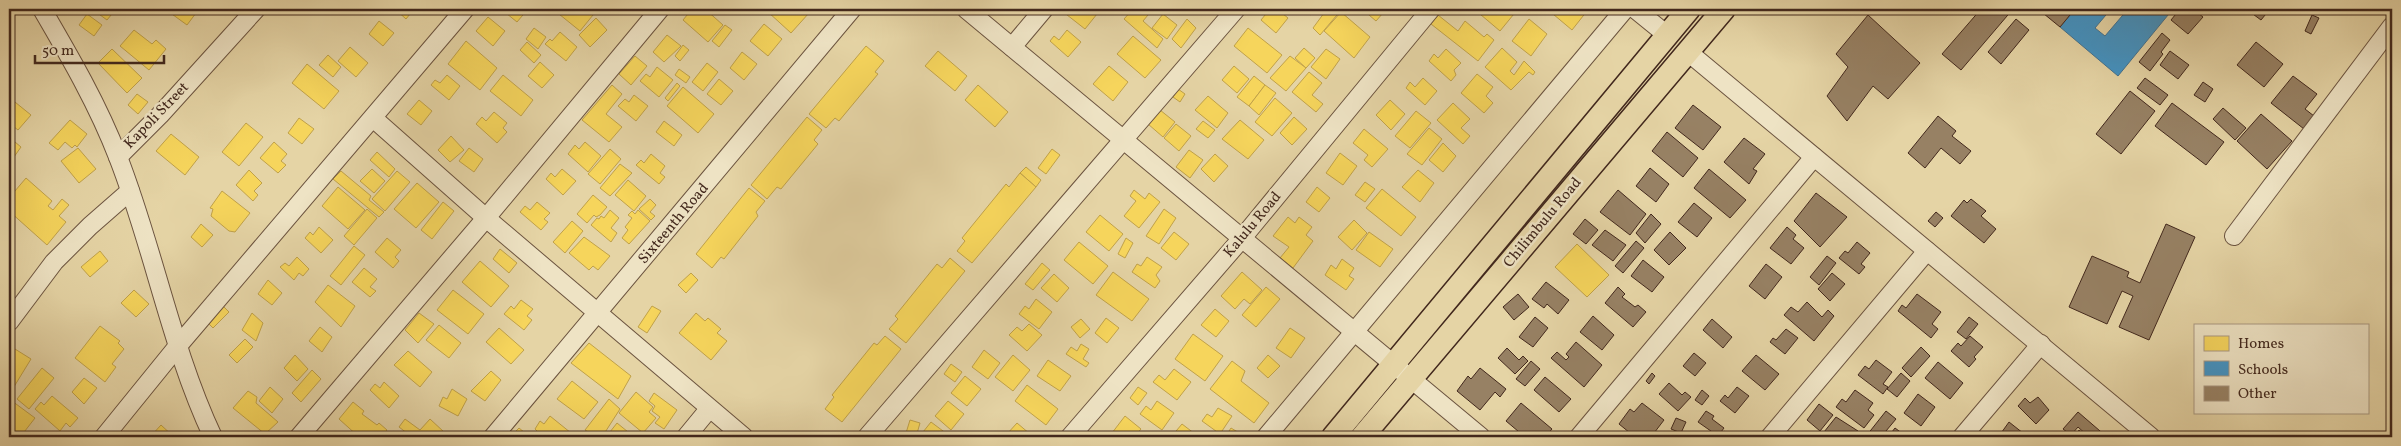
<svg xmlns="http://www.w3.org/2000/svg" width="2401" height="446" font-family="Vollkorn,serif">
<rect width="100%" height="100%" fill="#e5d4a5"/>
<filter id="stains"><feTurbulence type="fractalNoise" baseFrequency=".004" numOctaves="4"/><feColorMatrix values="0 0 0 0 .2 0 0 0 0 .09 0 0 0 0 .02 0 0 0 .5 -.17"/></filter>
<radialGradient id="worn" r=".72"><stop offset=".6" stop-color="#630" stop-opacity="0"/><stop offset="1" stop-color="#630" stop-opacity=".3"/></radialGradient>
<g fill="#f6d55c" stroke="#c0a149">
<path d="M92 9H116L107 20Z"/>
<path d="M165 9H199L187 25Z"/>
<path d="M395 9H414L406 19Z"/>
<path d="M501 9H528L517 22Z"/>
<path d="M585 9 593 15 580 31 554 10Z"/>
<path d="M692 9 699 11 705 9 723 25 708 42 683 20Z"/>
<path d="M771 9H804L809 13 791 33 768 12Z"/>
<path d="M1064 9H1101L1085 29 1062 11Z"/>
<path d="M1133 9H1153L1143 21 1163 39 1157 48 1124 19Z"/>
<path d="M1270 9H1277L1288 18 1276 33 1261 20Z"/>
<path d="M1303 9H1317L1311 15Z"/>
<path d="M1327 9H1342L1320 35 1313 28Z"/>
<path d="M1362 9H1378L1383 13 1376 21Z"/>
<path d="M1474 9H1518L1500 31Z"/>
<path d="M1547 9H1584L1587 11 1572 30Z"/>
<path d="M1341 12 1370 37 1354 58 1324 31Z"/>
<path d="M87 14 102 25 94 36 79 25Z"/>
<path d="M1163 14 1177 25 1167 39 1152 28Z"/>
<path d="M1438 15 1458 31 1465 21 1484 37 1487 34 1494 40 1478 61 1431 24Z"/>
<path d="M488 17 505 31 493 46 476 31Z"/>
<path d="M596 18 607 30 590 47 579 35Z"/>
<path d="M1187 19 1196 28 1181 48 1172 39Z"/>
<path d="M1529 19 1547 34 1531 56 1512 41Z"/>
<path d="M379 21 394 33 383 46 369 34Z"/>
<path d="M764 24 782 39 768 56 750 41Z"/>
<path d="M725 25 732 30 719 47 712 41Z"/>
<path d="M534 28 546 37 538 49 526 39Z"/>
<path d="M1248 28 1282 55 1267 73 1234 46Z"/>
<path d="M134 30 152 44 156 40 166 49 149 70 120 46Z"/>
<path d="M1067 30 1081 42 1068 57 1050 41 1054 36 1059 40Z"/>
<path d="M560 32 577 47 566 61 545 44 550 39 552 41Z"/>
<path d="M667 35 681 46 664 62 653 52Z"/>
<path d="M1133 36 1161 60 1145 78 1117 54Z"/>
<path d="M466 41 497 68 480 90 448 64Z"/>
<path d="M527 42 541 55 534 63 520 50Z"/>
<path d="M683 45 689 50 680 61 675 56Z"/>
<path d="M866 46 884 61 875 72 878 74 839 121 835 118 826 128 809 114Z"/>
<path d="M350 47 368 63 356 77 338 61Z"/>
<path d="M1304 48 1315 58 1306 68 1295 58Z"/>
<path d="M1502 48 1517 62 1510 71 1514 75 1524 61 1535 72 1533 75 1529 72 1511 90 1485 67Z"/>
<path d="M112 49 142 78 127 93 98 63Z"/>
<path d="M1326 49 1340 59 1326 79 1311 67Z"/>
<path d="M1446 49 1461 63 1454 70 1456 75 1451 81 1429 61 1434 54 1438 58Z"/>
<path d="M938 51 967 76 955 91 925 66Z"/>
<path d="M742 52 757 64 744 80 730 68Z"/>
<path d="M328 55 341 67 333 77 319 65Z"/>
<path d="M635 56 647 66 631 85 619 74Z"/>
<path d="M1290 56 1306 68 1286 91 1270 78Z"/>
<path d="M540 62 554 75 542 88 528 76Z"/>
<path d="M707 63 718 72 703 91 692 82Z"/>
<path d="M307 64 339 91 324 109 292 83Z"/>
<path d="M1109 66 1128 82 1113 101 1093 84Z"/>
<path d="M1234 66 1249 79 1237 93 1222 80Z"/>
<path d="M657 67 673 80 659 97 640 81 646 74 650 77Z"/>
<path d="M679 69 690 77 686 83 675 75Z"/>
<path d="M1309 72 1322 83 1312 95 1323 104 1316 112 1292 92Z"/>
<path d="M1477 74 1493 87 1486 96 1493 103 1484 113 1461 93Z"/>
<path d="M447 75 460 86 449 100 431 85 435 80 440 83Z"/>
<path d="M503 75 533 100 521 116 490 91Z"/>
<path d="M1254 76 1265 85 1249 106 1237 97Z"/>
<path d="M1423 78 1437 91 1425 105 1406 88 1410 82 1415 87Z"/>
<path d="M719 79 733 91 721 105 707 94Z"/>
<path d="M677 83 680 86 668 101 665 98Z"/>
<path d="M612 85 622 94 606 114 622 127 609 142 582 120Z"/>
<path d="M978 85 1008 112 995 127 965 100Z"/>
<path d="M1265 85 1276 93 1259 115 1249 106Z"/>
<path d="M683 87 714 114 698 133 667 106Z"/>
<path d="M1178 89 1185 94 1180 102 1173 97Z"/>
<path d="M137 94 148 102 138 114 128 105Z"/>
<path d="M634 95 648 106 636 121 618 106 625 99 629 102Z"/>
<path d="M1208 96 1228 113 1217 128 1195 110Z"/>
<path d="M10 98 31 115 18 130 9 123Z"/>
<path d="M1275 98 1292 113 1272 136 1255 122Z"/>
<path d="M419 100 432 111 421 125 407 114Z"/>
<path d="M1390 100 1405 114 1391 130 1376 115Z"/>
<path d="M1453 103 1470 119 1461 128 1470 136 1463 144 1437 120Z"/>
<path d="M1160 110 1175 122 1163 137 1148 124Z"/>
<path d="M1416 111 1431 123 1410 148 1395 136Z"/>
<path d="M494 112 507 123 503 128 507 132 497 143 476 124 482 117 486 121Z"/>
<path d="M807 117 822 130 814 140 818 144 781 189 777 187 767 199 751 185Z"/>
<path d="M1294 117 1307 129 1292 145 1280 133Z"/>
<path d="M299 118 314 129 302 144 288 133Z"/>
<path d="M70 120 87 134 77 147 75 145 72 148 65 142 58 150 49 143Z"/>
<path d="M1240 120 1264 140 1248 159 1222 139Z"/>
<path d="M664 121 682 135 674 146 656 132Z"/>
<path d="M1203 121 1215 130 1208 138 1196 129Z"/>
<path d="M246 123 263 137 239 166 222 152Z"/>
<path d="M1176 124 1191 136 1179 151 1164 138Z"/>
<path d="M1429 128 1442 139 1422 165 1407 154Z"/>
<path d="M1364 129 1388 149 1372 167 1364 160 1368 155 1353 143Z"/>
<path d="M171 134 199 157 185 175 156 151Z"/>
<path d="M451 136 464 150 450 162 438 150Z"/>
<path d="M9 137 21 147 9 164Z"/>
<path d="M274 142 287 154 281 161 286 165 278 173 260 158Z"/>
<path d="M585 142 601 156 588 172 568 154 575 145 579 149Z"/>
<path d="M1443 143 1456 156 1443 172 1429 160Z"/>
<path d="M78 148 96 169 79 183 61 161Z"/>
<path d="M469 148 483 159 474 172 459 161Z"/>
<path d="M610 149 621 159 600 184 588 174Z"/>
<path d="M1052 149 1060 155 1046 174 1038 168Z"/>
<path d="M1189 150 1203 160 1190 178 1176 167Z"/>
<path d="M377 152 395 169 389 177 370 160Z"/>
<path d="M1340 153 1357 166 1343 185 1326 173Z"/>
<path d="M651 154 665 166 660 173 665 177 659 184 636 165 641 160 644 163Z"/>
<path d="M1215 154 1228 166 1214 182 1201 169Z"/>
<path d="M620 164 632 173 610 196 600 188Z"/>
<path d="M1026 167 1041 180 1036 187 1020 173Z"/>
<path d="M372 169 385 181 374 193 360 181Z"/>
<path d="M562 169 576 181 563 195 546 179 551 173 555 177Z"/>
<path d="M249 170 262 183 254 191 258 195 253 201 236 185Z"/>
<path d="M1418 170 1434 183 1420 202 1402 187Z"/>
<path d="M341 171 371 196 369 200 384 212 379 217 333 179Z"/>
<path d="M397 171 410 182 385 211 372 199Z"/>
<path d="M1020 173 1036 187 972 263 957 251 965 241 962 238 1006 184 1009 187Z"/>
<path d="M26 178 52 201 48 206 53 210 62 199 69 205 59 216 66 222 47 245 9 211V198Z"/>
<path d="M628 180 646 196 634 211 615 195Z"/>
<path d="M1365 182 1375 189 1365 202 1355 195Z"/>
<path d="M417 183 439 202 416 228 394 209Z"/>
<path d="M338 187 365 210 348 229 322 206Z"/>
<path d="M1317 187 1330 198 1319 212 1306 202Z"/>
<path d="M749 188 765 201 756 212 758 216 724 259 721 257 712 268 696 254Z"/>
<path d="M1382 189 1416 217 1401 236 1366 208Z"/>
<path d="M1134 190 1145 199 1149 193 1160 202 1139 228 1124 216 1136 201 1130 196Z"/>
<path d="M222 191 250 213 235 232 229 231 211 216 213 209 210 208Z"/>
<path d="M593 195 607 207 600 215 596 217 594 215 587 223 577 214Z"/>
<path d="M650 199 656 205 650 212 655 216 651 220 639 209Z"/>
<path d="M443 202 454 211 432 239 421 230Z"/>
<path d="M537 202 550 213 544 219 548 222 541 230 520 212 525 206 530 210Z"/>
<path d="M367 209 377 218 354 245 344 236Z"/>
<path d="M1164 209 1176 218 1159 244 1146 236Z"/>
<path d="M610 210 619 218 611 228 617 233 611 242 591 225 597 218 599 219 601 216 604 218Z"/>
<path d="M638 210 650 221 629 244 622 238 628 230 625 227 632 218 628 215 632 211 635 214Z"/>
<path d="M1100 215 1123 234 1109 251 1086 232Z"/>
<path d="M1288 217 1295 223 1299 217 1312 227 1306 235 1313 241 1293 268 1280 258 1289 247 1273 236Z"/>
<path d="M1354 220 1367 233 1352 250 1338 237Z"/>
<path d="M572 221 583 231 565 253 553 242Z"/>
<path d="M201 224 213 235 202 247 191 237Z"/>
<path d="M319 227 333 240 321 253 305 238 310 232 313 235Z"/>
<path d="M1174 232 1189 244 1176 260 1161 248Z"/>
<path d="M1369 232 1393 249 1380 267 1356 250Z"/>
<path d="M584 237 610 256 598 270 593 266 589 270 569 253Z"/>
<path d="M387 238 401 250 395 257 399 261 393 268 375 252Z"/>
<path d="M1126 238 1133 243 1125 258 1118 254Z"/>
<path d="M1079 242 1108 266 1093 284 1064 260Z"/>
<path d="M1577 244 1609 275 1587 297 1555 267Z"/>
<path d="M354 246 365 255 341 285 330 276Z"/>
<path d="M500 249 517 263 509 273 493 259Z"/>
<path d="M100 251 108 261 90 277 81 267Z"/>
<path d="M297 257 309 269 303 276 299 273 294 280 280 267 285 263 289 266Z"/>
<path d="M1147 257 1162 267 1156 275 1160 281 1155 288 1132 272 1137 264 1141 266Z"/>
<path d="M950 258 965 271 906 343 889 329 898 319 895 316 937 264 942 268Z"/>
<path d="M1342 259 1354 268 1349 276 1354 279 1346 290 1325 275 1331 265 1336 269Z"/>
<path d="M480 261 509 286 491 307 462 282Z"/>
<path d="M1042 263 1050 270 1033 290 1025 284Z"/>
<path d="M364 268 377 279 370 287 376 291 370 297 352 282Z"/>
<path d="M1113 272 1149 299 1132 321 1096 295Z"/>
<path d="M1242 272 1262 290 1250 304 1244 299 1235 309 1221 296Z"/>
<path d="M691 273 698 280 686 293 678 285Z"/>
<path d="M1054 274 1069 288 1057 302 1041 288Z"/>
<path d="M268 280 282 293 272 305 258 294Z"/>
<path d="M328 285 355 306 341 327 315 302Z"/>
<path d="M1266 287 1280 299 1256 327 1242 315Z"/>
<path d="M134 290 149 304 136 317 121 303Z"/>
<path d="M453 290 484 314 468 334 437 310Z"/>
<path d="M1036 299 1052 312 1039 329 1019 314 1025 306 1029 309Z"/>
<path d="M521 300 533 309 527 316 532 320 524 330 504 314 511 306 514 309Z"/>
<path d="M221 304 229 312 213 328 205 320Z"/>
<path d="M652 306 661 311 647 333 638 327Z"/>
<path d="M1215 309 1229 321 1216 337 1201 325Z"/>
<path d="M252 313 263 323 256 341 242 330Z"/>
<path d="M419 313 434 324 418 343 405 330Z"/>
<path d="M696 313 705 321 708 318 721 329 717 333 727 341 711 360 679 333Z"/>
<path d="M1106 318 1119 328 1107 343 1095 333Z"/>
<path d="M1081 319 1090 329 1080 338 1071 327Z"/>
<path d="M1029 324 1042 335 1027 351 1009 335 1017 327 1022 331Z"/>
<path d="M439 325 461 343 449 358 426 340Z"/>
<path d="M100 326 120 341 118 343 124 349 112 364 116 367 105 382 75 358Z"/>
<path d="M320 327 332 337 322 352 309 341Z"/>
<path d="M499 328 524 350 511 364 486 342Z"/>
<path d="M1290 328 1305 338 1291 358 1276 348Z"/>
<path d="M1193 334 1223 356 1205 381 1175 359Z"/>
<path d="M885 336 901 349 842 422 825 409 834 397 832 395 874 343 877 345Z"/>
<path d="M245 339 253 347 237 363 229 355Z"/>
<path d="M589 343 631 376 618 399 571 363Z"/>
<path d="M1081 344 1089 349 1083 359 1089 363 1086 367 1066 354 1071 347 1077 351Z"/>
<path d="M15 349 31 359 12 390 9 387V359Z"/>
<path d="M984 350 1000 363 988 379 972 367Z"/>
<path d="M408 351 432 372 420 387 394 365Z"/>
<path d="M295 355 308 369 297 381 284 368Z"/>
<path d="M1013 355 1030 370 1013 391 995 377Z"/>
<path d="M1268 355 1280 366 1268 378 1257 368Z"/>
<path d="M1048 360 1071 376 1060 391 1037 376Z"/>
<path d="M1232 361 1245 371 1241 381 1269 403 1254 423 1210 389Z"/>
<path d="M951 364 962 372 955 382 944 374Z"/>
<path d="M42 368 54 378 29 409 17 399Z"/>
<path d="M1174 369 1191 382 1177 400 1153 382 1159 375 1165 380Z"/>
<path d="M312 370 321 379 301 402 292 393Z"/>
<path d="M491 371 501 380 485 401 471 391Z"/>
<path d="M965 376 981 389 967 406 951 393Z"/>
<path d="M84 378 97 388 84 404 72 392Z"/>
<path d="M572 381 598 402 584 419 557 399Z"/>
<path d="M384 382 399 396 389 408 370 390 375 384 380 388Z"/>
<path d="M1027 385 1058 409 1046 425 1015 401Z"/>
<path d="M270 387 283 399 272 413 259 401Z"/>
<path d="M1138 387 1147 393 1138 405 1130 398Z"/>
<path d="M452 389 467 399 458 416 439 406 443 397 447 399Z"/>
<path d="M248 391 257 397 256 403 278 422 265 434 233 408Z"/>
<path d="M636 392 653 407 649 412 656 418 643 433 619 413Z"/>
<path d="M654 393 677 410 664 429 655 423 660 417 652 411 655 406 649 401Z"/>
<path d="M52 396 78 418 70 427 66 423 60 431 35 409 41 402 44 405Z"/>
<path d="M609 399 620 409 602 437H597L585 430Z"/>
<path d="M12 401 35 418 21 436 17 434 14 437 9 435V405Z"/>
<path d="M948 401 964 414 951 430 935 416Z"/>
<path d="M1157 401 1174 413 1162 430 1140 414 1146 406 1151 410Z"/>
<path d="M353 402 364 411 362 414 377 425 379 423 387 430 381 437H359L339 419Z"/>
<path d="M1218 408 1232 416 1220 434 1202 421 1207 414 1212 417Z"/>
<path d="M550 416 576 437H543L535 429 540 421 544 424Z"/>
<path d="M1125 416 1141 429 1134 437H1117L1112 433Z"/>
<path d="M405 419 420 430 430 419 444 432 440 437H412L399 427Z"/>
<path d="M910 420 920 423 916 437 906 433Z"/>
<path d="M931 422 951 437H919Z"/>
<path d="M617 423 633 436 632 437H606Z"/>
<path d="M1017 423 1030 434 1027 437H1011L1007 434Z"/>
<path d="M1182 424 1199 437H1171Z"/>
<path d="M161 425 174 437H150Z"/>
<path d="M519 428 530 437H510Z"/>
<path d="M1231 428 1241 434 1239 437H1225Z"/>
<path d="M393 431 400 437H388Z"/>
<path d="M327 432 334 437H323Z"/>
<path d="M1141 432 1151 437H1138Z"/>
</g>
<path fill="#4393c3" stroke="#437391" d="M2075 9H2111L2095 28 2105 36 2128 9H2173L2118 76 2060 27Z"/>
<g fill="#978164" stroke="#42281d">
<path d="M1981 9H2013L1961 70 1942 54Z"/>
<path d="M2038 9H2075L2060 27Z"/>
<path d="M2180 9H2193L2203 17 2188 34 2171 20Z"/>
<path d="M2246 9H2270L2261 20Z"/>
<path d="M1868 15 1920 63 1888 99 1873 86 1847 121 1827 96 1848 67 1836 54Z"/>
<path d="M2312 15 2319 18 2311 34 2305 31Z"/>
<path d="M2016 19 2029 30 2001 64 1988 52Z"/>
<path d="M2162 33 2170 40 2161 52 2163 54 2150 71 2139 62Z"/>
<path d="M2256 42 2283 64 2264 87 2237 65Z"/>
<path d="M2170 51 2189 65 2178 79 2160 65Z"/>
<path d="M2293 76 2317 94 2305 109 2314 116 2304 129 2271 103Z"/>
<path d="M2145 78 2168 95 2160 105 2137 88Z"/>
<path d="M2203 82 2213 89 2205 102 2194 95Z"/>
<path d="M2130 91 2155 111 2121 154 2096 134Z"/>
<path d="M2172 103 2224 142 2206 165 2155 126Z"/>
<path d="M1693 105 1721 127 1703 150 1675 128Z"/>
<path d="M2223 108 2246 128 2235 140 2213 119Z"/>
<path d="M2261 114 2292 141 2267 169 2237 141Z"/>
<path d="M1938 116 1956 131 1952 136 1971 151 1960 164 1941 148 1925 168 1908 153Z"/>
<path d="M1667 132 1698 158 1683 177 1652 151Z"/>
<path d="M1744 138 1765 154 1753 169 1757 171 1749 184 1724 162Z"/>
<path d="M1650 168 1669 184 1656 202 1636 186Z"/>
<path d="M1709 169 1746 200 1730 218 1694 188Z"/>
<path d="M1618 190 1646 214 1630 235 1600 212Z"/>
<path d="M1816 193 1847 217 1820 247 1794 221Z"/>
<path d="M1971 199 1986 211 1981 216 1996 229 1984 243 1951 216 1964 200 1967 203Z"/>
<path d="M1694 203 1712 218 1697 237 1678 222Z"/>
<path d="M1936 212 1943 218 1935 227 1928 221Z"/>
<path d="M1651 214 1661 224 1645 243 1636 233Z"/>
<path d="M1585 219 1598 230 1586 244 1573 234Z"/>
<path d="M2166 224 2195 237 2149 340 2119 327 2133 296 2122 291 2107 324 2069 307 2092 256 2129 272 2127 277 2140 283Z"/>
<path d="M1787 227 1796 235 1793 239 1804 248 1791 264 1770 248Z"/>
<path d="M1605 230 1626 245 1613 261 1592 245Z"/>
<path d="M1670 232 1686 248 1669 265 1654 250Z"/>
<path d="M1636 241 1644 248 1623 273 1615 266Z"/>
<path d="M1857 242 1870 253 1861 264 1865 267 1859 274 1839 258 1845 251 1848 253Z"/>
<path d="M1827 256 1836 263 1819 285 1810 277Z"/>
<path d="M1643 260 1664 277 1652 292 1631 276Z"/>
<path d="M1766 264 1782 277 1765 299 1749 286Z"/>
<path d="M1832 273 1845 284 1830 301 1818 289Z"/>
<path d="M1546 282 1569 300 1558 314 1547 304 1544 308 1532 299Z"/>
<path d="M1618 287 1625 294 1622 297 1635 307 1638 305 1646 312 1633 327 1605 303Z"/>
<path d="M1518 294 1529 307 1514 320 1503 307Z"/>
<path d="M1917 294 1941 312 1932 324 1938 329 1931 338 1898 311 1902 305 1906 308Z"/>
<path d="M1807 302 1822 317 1828 310 1834 316 1814 341 1784 315 1791 307 1798 312Z"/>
<path d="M1593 316 1614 335 1602 350 1580 332Z"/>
<path d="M1535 317 1548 328 1533 347 1519 337Z"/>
<path d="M1969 317 1978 324 1966 339 1957 332Z"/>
<path d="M1712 319 1732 337 1723 348 1703 330Z"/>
<path d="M1786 329 1798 338 1785 354 1770 342 1773 338 1776 340Z"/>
<path d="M1970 336 1983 347 1974 357 1976 359 1969 367 1951 351 1958 343 1961 346Z"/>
<path d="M1576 342 1602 365 1584 387 1551 358 1557 352 1566 360 1569 357 1566 354Z"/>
<path d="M1921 347 1930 356 1911 377 1902 368Z"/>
<path d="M1507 348 1519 360 1523 356 1528 361 1515 374 1498 358Z"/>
<path d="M1694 353 1706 363 1695 376 1683 366Z"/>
<path d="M1756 355 1779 374 1765 390 1742 371Z"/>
<path d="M1876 360 1892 372 1883 384 1888 387 1883 394 1858 375 1865 366 1869 369Z"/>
<path d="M1531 361 1540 369 1525 386 1516 379Z"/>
<path d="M1938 362 1963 383 1950 399 1925 378Z"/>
<path d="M1480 368 1506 389 1500 397 1495 392 1480 410 1457 391 1468 376 1471 379Z"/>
<path d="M1652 373 1655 376 1649 384 1646 381Z"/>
<path d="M1901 373 1910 381 1897 397 1887 389Z"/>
<path d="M1545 377 1571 399 1559 412 1534 390Z"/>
<path d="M1669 383 1682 395 1685 392 1691 397 1678 411 1659 394Z"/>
<path d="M1737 387 1749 396 1735 413 1720 401 1725 395 1728 398Z"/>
<path d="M1702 390 1709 396 1702 405 1695 400Z"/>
<path d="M1855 390 1873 403 1868 410 1874 415 1864 428 1836 407 1842 399 1846 402Z"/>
<path d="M1918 394 1935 407 1921 426 1904 413Z"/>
<path d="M2038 397 2049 410 2036 424 2018 406 2025 398 2030 403Z"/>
<path d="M1521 403 1552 429 1545 437H1525L1506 421Z"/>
<path d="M1642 403 1664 420 1651 437H1635L1619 424 1630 409 1634 412Z"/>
<path d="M1819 404 1833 415 1820 431 1807 420Z"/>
<path d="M1706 411 1714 416 1712 419 1724 428 1718 436 1698 422Z"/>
<path d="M1886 411 1896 419 1881 437H1871L1867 435Z"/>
<path d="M2078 412 2107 437H2089L2078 427 2071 435 2063 429Z"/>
<path d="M1836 417 1858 431 1853 437H1831L1824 432Z"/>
<path d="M1676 418 1686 422 1681 433 1671 429Z"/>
<path d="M2009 422 2028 437H2000L1999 436Z"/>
<path d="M1895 428 1907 437H1888Z"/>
<path d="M2079 430 2088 437H2074Z"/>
<path d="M1724 431 1732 437H1719Z"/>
</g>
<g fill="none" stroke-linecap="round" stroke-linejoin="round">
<defs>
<g id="minor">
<path d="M42 9C70 57 98 105 118 157 154 249 171 348 213 437"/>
<path d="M966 9 1481 437"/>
<path d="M1635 9 1667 35"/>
<path d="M1012 47 1044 9"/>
<path d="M1688 52 2151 437"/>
<path d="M373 118 486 218 744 437"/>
<path d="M118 157 160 115 256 9"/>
<path d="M2234 236 2392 26"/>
<path d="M9 322 54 262 90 226 130 191"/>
<path d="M104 437 177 347 465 9"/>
<path d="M299 437 486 218 660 9"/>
<path d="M493 437 852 9"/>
<path d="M686 437 709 409"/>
<path d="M867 437 1236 9"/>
<path d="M1070 437 1243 237 1431 9"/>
<path d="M1266 437 1625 9"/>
<path d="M1579 437 1814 157"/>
<path d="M1770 437 1927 251"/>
<path d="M1962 437 2041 344"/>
</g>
<g id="major">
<path d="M1333 437 1689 9"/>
<path d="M1362 437 1724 9"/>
</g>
</defs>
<use href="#minor" stroke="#6b533f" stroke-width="20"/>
<use href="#major" stroke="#42281d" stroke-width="25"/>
<use href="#minor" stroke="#eee3c4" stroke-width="18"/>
<use href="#major" stroke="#e5d4a5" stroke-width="22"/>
</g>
<g text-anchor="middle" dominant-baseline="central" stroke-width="5" stroke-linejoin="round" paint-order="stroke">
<g font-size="15" fill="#42281d" stroke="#eee3c4">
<text transform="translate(157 116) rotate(-46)">Kapoli Street</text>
<text transform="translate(1543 223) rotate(-50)">Chilimbulu Road</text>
<text transform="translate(674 224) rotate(-50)">Sixteenth Road</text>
<text transform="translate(1253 225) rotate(-50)">Kalulu Road</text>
</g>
</g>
<rect width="2401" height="446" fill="none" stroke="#e5d4a5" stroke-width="30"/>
<rect x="10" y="10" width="2381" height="426" fill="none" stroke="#42281d" stroke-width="2.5"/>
<rect x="15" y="15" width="2371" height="416" fill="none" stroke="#42281d"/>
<rect x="2194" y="324" width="175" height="90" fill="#eee3c4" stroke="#a99881"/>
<rect x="2204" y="336" width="25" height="15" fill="#f6d55c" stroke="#a99881"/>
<text x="2238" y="348" font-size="15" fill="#42281d">Homes</text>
<rect x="2204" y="361" width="25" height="15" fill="#4393c3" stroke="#a99881"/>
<text x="2238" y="374" font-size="15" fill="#42281d">Schools</text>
<rect x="2204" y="386" width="25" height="15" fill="#978164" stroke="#a99881"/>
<text x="2238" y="398" font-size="15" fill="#42281d">Other</text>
<path d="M35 55v8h129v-8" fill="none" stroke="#42281d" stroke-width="2.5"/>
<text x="42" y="55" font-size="15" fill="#42281d" stroke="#eee3c4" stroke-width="4" paint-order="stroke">50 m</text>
<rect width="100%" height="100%" filter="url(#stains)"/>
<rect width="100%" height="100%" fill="url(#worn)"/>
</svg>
